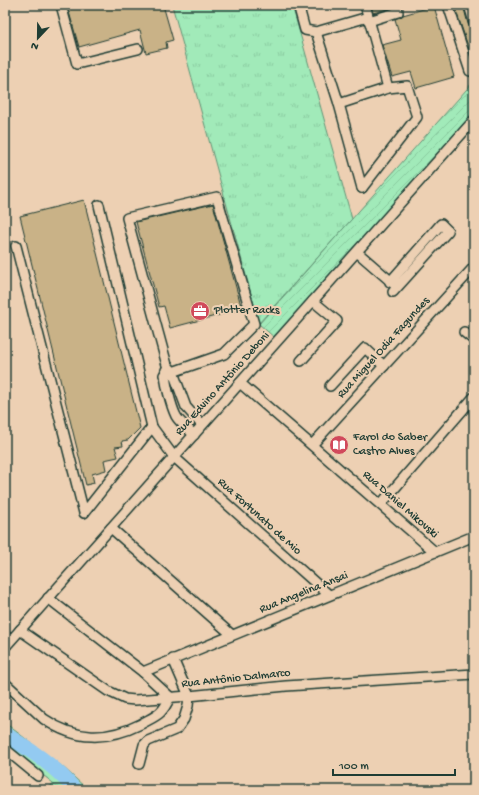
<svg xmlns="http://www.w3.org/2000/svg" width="479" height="795" font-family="'Gochi Hand',sans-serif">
<defs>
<pattern id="grass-tufts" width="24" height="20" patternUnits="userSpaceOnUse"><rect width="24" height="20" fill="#a1eab9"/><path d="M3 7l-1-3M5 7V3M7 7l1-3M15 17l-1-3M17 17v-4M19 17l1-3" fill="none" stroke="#8acaa0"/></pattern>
<pattern id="forest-crowns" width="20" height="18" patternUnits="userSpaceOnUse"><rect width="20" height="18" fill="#a1eab9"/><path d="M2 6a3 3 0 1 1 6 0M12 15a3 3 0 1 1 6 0" fill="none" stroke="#8acaa0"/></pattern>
<pattern id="garden-furrows" width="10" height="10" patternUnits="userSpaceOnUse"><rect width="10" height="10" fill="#a1eab9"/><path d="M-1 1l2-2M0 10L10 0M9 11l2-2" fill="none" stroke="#8acaa0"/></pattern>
</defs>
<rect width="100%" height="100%" fill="#edd0b3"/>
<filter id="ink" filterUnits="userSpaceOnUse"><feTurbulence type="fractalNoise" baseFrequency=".025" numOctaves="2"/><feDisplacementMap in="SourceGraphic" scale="8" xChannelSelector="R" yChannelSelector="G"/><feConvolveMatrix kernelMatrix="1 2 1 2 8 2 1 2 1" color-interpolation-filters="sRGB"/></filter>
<g filter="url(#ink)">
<path fill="url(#grass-tufts)" stroke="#609476" d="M172 5H292L352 219 259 323Z"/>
<path fill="url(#forest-crowns)" stroke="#609476" d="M5 723 63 767 88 790H48L53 783 5 745Z"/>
<path fill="url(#garden-furrows)" stroke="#609476" d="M474 81V112L275 338 259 324Z"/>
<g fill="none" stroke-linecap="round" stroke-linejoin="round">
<path stroke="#93caf1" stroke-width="15" d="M5 734C30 750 57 767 75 790"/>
</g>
<g fill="#c9b287" stroke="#1f3d34">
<path d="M67 5H163L173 40 166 42 167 48 146 53 140 30 79 47Z"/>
<path d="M371 5H391V8L373 13Z"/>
<path d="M454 5H463L468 24 470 27 474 28V48L469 49Z"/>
<path d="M434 6 454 77 416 88 411 72 392 77 382 45 401 40 395 19 403 15Z"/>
<path d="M84 200 140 428 128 440 122 441 123 446 115 447 118 457 104 460 106 470 92 474 94 483 86 485 20 216Z"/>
<path d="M213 204 242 309 170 328 164 306 159 307 136 222Z"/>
</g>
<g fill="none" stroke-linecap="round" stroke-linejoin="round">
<defs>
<g id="minor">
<path d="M61 5 77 64 138 49"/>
<path d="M304 5V6L299 8 305 30 316 32 339 104 362 188"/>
<path d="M365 5 388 88"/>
<path d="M448 5 470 71 474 67"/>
<path d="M469 5 474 22"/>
<path d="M369 21 398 12 397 5"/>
<path d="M316 32 368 17"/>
<path d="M339 104 388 88 407 86 417 117 362 188"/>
<path d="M99 205 152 427"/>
<path d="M16 246 84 513 152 427 174 457 329 595"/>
<path d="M357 252 395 285"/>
<path d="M390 282 441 224 448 231 393 292"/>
<path d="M464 332 474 340"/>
<path d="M301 361 337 321 313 301"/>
<path d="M166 370C163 378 172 408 176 416 180 423 189 429 194 435"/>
<path d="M164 375 224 354 254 324 217 197 127 218 167 365 173 372 186 407 202 425"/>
<path d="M240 383 435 552"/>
<path d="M330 386 365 348 384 366"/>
<path d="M312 445 474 267"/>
<path d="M381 504 474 397"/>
<path d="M111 528 232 635"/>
<path d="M48 598 143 672 170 697"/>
<path d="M20 630 108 691 125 699 135 700 189 696 286 686 474 674"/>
<path d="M5 647 474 120"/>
<path d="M143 672 474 536"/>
<path d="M5 683 44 719C76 741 107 741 141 724 157 715 162 715 170 697"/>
<path d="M5 749 38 776"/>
<path d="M139 764 144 745 148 741 177 729 184 719 188 706 189 696 173 659"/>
</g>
</defs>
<use href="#minor" stroke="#1f3d34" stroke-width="12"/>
<use href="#minor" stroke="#edd0b3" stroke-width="9"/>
</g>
</g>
<defs>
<symbol id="office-disc" viewBox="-11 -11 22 22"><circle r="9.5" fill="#d1495b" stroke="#edd0b3"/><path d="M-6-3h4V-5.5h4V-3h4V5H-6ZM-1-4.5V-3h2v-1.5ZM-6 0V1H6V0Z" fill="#fff"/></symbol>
<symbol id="library-disc" viewBox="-11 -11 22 22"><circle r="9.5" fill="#d1495b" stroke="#edd0b3"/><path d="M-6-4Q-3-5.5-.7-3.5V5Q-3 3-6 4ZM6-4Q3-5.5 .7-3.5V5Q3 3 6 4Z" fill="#fff"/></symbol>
</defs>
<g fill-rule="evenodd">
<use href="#office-disc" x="189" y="300" width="22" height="22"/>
<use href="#library-disc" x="328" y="434" width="22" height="22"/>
</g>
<g text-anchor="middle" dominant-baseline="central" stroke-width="4" stroke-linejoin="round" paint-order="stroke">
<g font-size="12" fill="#1f3d34" stroke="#edd0b3" text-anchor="start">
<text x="214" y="311">Plotter Racks</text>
<text x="353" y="438">Farol do Saber<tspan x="353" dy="14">Castro Alves</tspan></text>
</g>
<g font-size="12" fill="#1f3d34" stroke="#edd0b3">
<text transform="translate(384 348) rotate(-48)">Rua Miguel Odia Fagundes</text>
<text transform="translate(223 384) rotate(-48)">Rua Edvino Antônio Deboni</text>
<text transform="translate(400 505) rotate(41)">Rua Daniel Mikovski</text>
<text transform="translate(259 517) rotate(42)">Rua Fortunato de Mio</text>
<text transform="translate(304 593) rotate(-22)">Rua Angelina Ansai</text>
<text transform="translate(236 679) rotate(-6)">Rua Antônio Dalmarco</text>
</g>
</g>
<rect width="479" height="795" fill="none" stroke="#edd0b3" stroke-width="20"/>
<rect x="10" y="10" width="459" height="775" fill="none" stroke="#1f3d34" stroke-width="1.5" filter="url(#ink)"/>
<g transform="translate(38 38) rotate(202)" stroke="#edd0b3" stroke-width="3" paint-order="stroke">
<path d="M0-3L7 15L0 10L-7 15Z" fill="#1f3d34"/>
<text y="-6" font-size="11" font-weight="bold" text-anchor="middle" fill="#1f3d34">N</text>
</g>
<path d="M333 769v6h122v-6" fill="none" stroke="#1f3d34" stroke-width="2"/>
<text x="339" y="769" font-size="12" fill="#1f3d34" stroke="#edd0b3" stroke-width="3" paint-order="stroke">100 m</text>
</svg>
